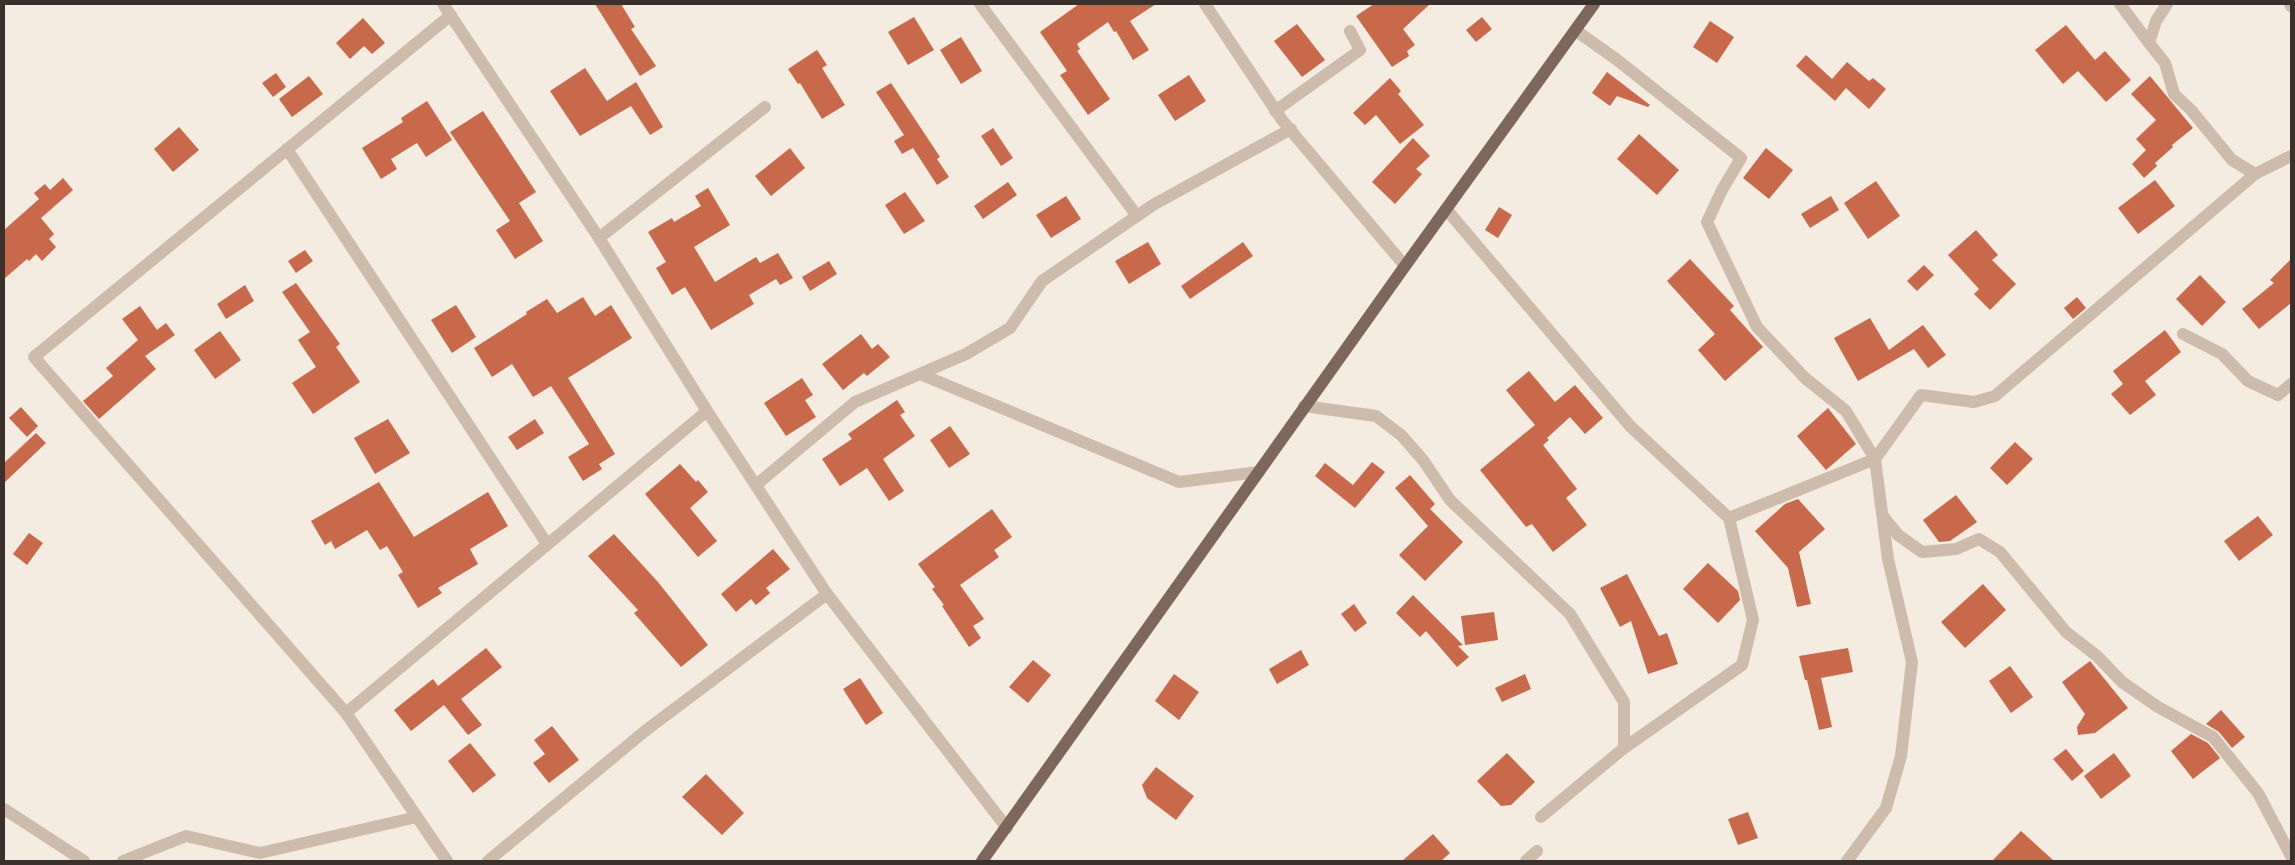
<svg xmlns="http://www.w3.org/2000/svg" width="2295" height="865" font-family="'Fira Sans Condensed',sans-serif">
<rect width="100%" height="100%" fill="#f4ebe1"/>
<g fill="#c8694b">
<path d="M595 4H621L635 27 631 29 656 66 640 76Z"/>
<path d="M1079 4H1156L1130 21 1149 50 1133 60 1116 31 1114 32 1108 22 1077 44 1080 49 1077 51 1110 99 1088 115 1060 75 1067 71 1040 32Z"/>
<path d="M1374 4H1430L1403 29 1415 45 1407 51 1409 56 1392 67 1356 16Z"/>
<path d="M914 17 934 50 908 65 888 32Z"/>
<path d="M1482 17 1492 29 1476 42 1466 30Z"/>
<path d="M363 18 385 43 372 54 364 46 350 59 336 43Z"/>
<path d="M1710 21 1734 37 1717 63 1693 47Z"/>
<path d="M1297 24 1325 60 1302 77 1274 41Z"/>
<path d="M2066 25 2095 60 2105 51 2131 80 2106 102 2078 71 2063 84 2035 50Z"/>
<path d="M961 37 982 71 961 84 940 50Z"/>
<path d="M817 50 827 65 822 68 845 105 822 119 800 83 798 84 788 69Z"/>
<path d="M1806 55 1832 79 1847 62 1869 81 1873 78 1886 89 1869 109 1846 88 1835 101 1796 66Z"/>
<path d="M585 68 607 101 636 82 663 127 650 135 631 106 580 136 550 91Z"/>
<path d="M1607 72 1650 105 1648 107 1617 96 1610 106 1592 93Z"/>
<path d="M276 73 286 87 273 97 262 83Z"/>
<path d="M1189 75 1206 101 1175 121 1158 95Z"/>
<path d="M309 76 323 94 292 117 279 99Z"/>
<path d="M2150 76 2193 128 2172 145 2173 147 2155 163 2157 166 2144 178 2132 164 2146 150 2136 139 2156 120 2131 94Z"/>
<path d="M1390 78 1401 91 1398 94 1424 125 1400 144 1376 115 1365 125 1353 113Z"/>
<path d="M891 83 940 157 937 159 949 177 937 185 913 148 902 154 894 141 904 135 876 92Z"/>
<path d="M427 101 452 140 426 157 417 143 391 159 397 169 381 179 362 148 403 122 401 118Z"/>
<path d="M483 111 536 192 519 203 543 241 515 259 496 230 510 221 450 132Z"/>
<path d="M179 127 199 150 173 172 154 149Z"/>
<path d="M993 128 1013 158 1001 166 981 136Z"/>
<path d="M1639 134 1679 170 1657 195 1617 159Z"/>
<path d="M1413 138 1430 156 1416 169 1422 174 1395 204 1372 182Z"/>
<path d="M790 148 805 168 771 196 755 176Z"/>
<path d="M1766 148 1793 170 1769 199 1743 178Z"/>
<path d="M63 178 73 190 41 218 54 234 49 239 56 247 42 261 36 254 29 261 27 259 4 279V230L39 199 34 193 45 184 50 190Z"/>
<path d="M2155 180 2175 206 2138 234 2118 208Z"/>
<path d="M1876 181 1900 216 1868 239 1844 203Z"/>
<path d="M1008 182 1017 195 983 219 974 206Z"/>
<path d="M708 188 730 225 694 247 715 282 756 257 760 263 778 253 793 278 780 285 776 279 749 295 754 304 711 330 685 287 672 295 656 268 666 262 648 232 672 218 674 222 701 206 695 196Z"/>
<path d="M905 192 925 221 904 234 885 205Z"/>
<path d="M1066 196 1081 219 1051 238 1036 215Z"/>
<path d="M1831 196 1839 210 1810 228 1801 214Z"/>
<path d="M1499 207 1512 215 1498 238 1485 230Z"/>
<path d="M1976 230 1998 255 1992 260 2016 284 1990 310 1974 294 1979 289 1948 255Z"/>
<path d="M1148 242 1161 264 1129 284 1115 261Z"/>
<path d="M1243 242 1253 256 1190 299 1181 286Z"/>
<path d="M305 250 313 261 296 273 288 261Z"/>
<path d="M1690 259 1734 306 1730 310 1763 347 1725 381 1698 350 1715 334 1667 281Z"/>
<path d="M2291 259V303L2259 329 2242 309 2274 283 2270 280Z"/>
<path d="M829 261 837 274 810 291 802 277Z"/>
<path d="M1924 265 1934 275 1917 291 1907 281Z"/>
<path d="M2200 275 2226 302 2202 326 2176 299Z"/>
<path d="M296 283 340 344 336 347 360 382 313 414 292 383 316 367 298 340 310 332 282 292Z"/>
<path d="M245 285 254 301 226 319 217 304Z"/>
<path d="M583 297 595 316 611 305 632 338 568 378 615 454 599 464 602 469 583 481 568 457 589 444 551 386 533 397 512 364 492 377 474 348 527 314 526 312 547 299 557 313Z"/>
<path d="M2077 297 2086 308 2073 319 2064 308Z"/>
<path d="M456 305 476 337 452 353 431 320Z"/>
<path d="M140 306 157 330 166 323 175 335 145 356 156 369 99 419 83 401 113 376 106 368 138 340 122 319Z"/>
<path d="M1870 318 1889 350 1923 325 1946 355 1928 368 1914 349 1858 381 1834 338Z"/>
<path d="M2165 330 2181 352 2145 381 2156 395 2130 415 2111 394 2123 384 2113 371Z"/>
<path d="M220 331 241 360 215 379 194 350Z"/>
<path d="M861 334 872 349 878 344 890 357 867 376 864 373 843 390 822 364Z"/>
<path d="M1529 371 1555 402 1575 385 1603 418 1585 434 1570 417 1547 438 1549 440 1543 445 1577 489 1566 498 1587 525 1553 552 1532 524 1526 527 1480 470 1535 425 1506 390Z"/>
<path d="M802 378 813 395 805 400 816 417 786 436 764 403Z"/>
<path d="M897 400 905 412 900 415 915 436 883 459 904 491 889 501 867 468 840 486 822 459 852 439 848 434Z"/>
<path d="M21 407 38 426 27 437 9 418Z"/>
<path d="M1828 408 1856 444 1826 470 1797 436Z"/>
<path d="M388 419 410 453 375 474 354 438Z"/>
<path d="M535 419 544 433 517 450 508 437Z"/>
<path d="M950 426 970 454 949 468 930 440Z"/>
<path d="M36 433 46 443 4 483V463Z"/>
<path d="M2015 442 2033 459 2007 485 1990 468Z"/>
<path d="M1372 462 1385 472 1355 508 1315 476 1325 463 1353 485Z"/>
<path d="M680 464 696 482 698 480 708 492 690 508 717 541 698 557 645 494Z"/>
<path d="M1410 475 1435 504 1430 509 1463 542 1425 581 1399 555 1428 526 1395 488Z"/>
<path d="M379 482 414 537 488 492 508 526 470 549 478 564 438 588 442 593 418 608 398 575 403 572 387 546 380 550 367 530 335 549 331 541 325 545 311 521Z"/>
<path d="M1956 495 1977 522 1950 541 1939 542 1923 520Z"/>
<path d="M1798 499 1825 529 1799 552 1811 604 1797 607 1788 568 1755 531 1785 504Z"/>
<path d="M992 509 1012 537 994 550 999 557 960 585 984 619 973 626 981 638 969 647 942 606 944 605 932 589 935 587 918 564Z"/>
<path d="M2258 516 2273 535 2239 561 2224 541Z"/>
<path d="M29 533 43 543 27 565 13 554Z"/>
<path d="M614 534 658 582 708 645 681 667 634 613 638 610 588 556Z"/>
<path d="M773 549 790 569 766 588 770 593 756 605 751 599 736 612 721 594Z"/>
<path d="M1708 563 1738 591 1740 600 1718 623 1683 589Z"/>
<path d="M1627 574 1659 636 1667 633 1678 664 1648 674 1631 621 1620 627 1600 588Z"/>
<path d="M1983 584 2006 610 1965 648 1941 622Z"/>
<path d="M1413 595 1463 645 1458 646 1469 657 1457 667 1426 631 1420 637 1396 613Z"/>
<path d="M1354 604 1367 623 1355 632 1341 614Z"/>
<path d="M1494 612 1498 640 1465 645 1461 616Z"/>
<path d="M486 648 502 667 461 699 482 725 468 735 444 705 411 731 394 710 433 679 438 686Z"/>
<path d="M1848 648 1853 672 1821 678 1832 727 1819 730 1807 680H1805L1799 656Z"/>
<path d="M1301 650 1309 665 1277 684 1269 669Z"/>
<path d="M1033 660 1051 675 1028 703 1009 687Z"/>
<path d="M2090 661 2128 708 2095 733 2078 735 2077 727 2085 714 2062 682Z"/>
<path d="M2010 666 2033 697 2011 713 1989 681Z"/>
<path d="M1174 674 1199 692 1179 720 1155 701Z"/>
<path d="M1525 674 1531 689 1502 702 1495 688Z"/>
<path d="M860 678 883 713 866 725 843 689Z"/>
<path d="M2221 710 2245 737 2232 748 2219 732 2206 724Z"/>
<path d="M552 726 579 760 549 783 533 763 545 754 534 740Z"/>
<path d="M2191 734 2208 743 2220 758 2193 779 2171 751Z"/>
<path d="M470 743 496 775 473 793 448 761Z"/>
<path d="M2066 749 2084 771 2072 781 2053 759Z"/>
<path d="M1507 753 1535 782 1511 805 1501 806 1477 781Z"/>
<path d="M2114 753 2131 776 2101 799 2084 776Z"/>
<path d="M1156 767 1194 796 1176 820 1147 798 1142 785Z"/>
<path d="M706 774 744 813 722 835 682 797Z"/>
<path d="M1748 812 1758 838 1738 845 1728 819Z"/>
<path d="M2021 831 2054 861H1992Z"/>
<path d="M1433 834 1450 853 1441 861H1402Z"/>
</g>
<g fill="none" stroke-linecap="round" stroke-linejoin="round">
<g stroke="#cdbbac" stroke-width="12">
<path d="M443 4 599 238 707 411 827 594 1007 828"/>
<path d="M980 4 1137 216"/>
<path d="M1205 4 1282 120 1405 266"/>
<path d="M2120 4 2149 43"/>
<path d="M2167 4 2156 21 2149 43 2165 63 2174 94 2191 110 2232 160 2255 174 2291 156"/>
<path d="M2290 4 2291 6"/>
<path d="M1575 30 1616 59 1741 158 1722 190 1707 222 1757 327 1805 378 1846 411 1875 459 1888 559 1912 662 1901 756 1886 808 1847 861"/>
<path d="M1275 111 1360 50 1350 31"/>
<path d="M287 149 547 544"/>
<path d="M1446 209 1630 426 1729 518 1753 620 1742 665 1624 748 1541 817"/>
<path d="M599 238 765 107"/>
<path d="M2183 334 2222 354 2248 381 2278 395 2291 384"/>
<path d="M920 374 1179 482 1259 472"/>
<path d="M1304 406 1376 416 1401 435 1423 460 1450 500 1570 614 1624 702V748"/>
<path d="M756 485 855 402 966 354 1010 328 1042 281 1153 205 1291 129"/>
<path d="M1883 516 1898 535 1922 552 1956 549 1979 539 2000 552 2066 632 2097 656 2122 682 2158 707 2213 737 2258 793 2291 856"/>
<path d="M1729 518 1875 459 1921 395 1974 402 1995 396 2255 174"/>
<path d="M346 713 707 411"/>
<path d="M4 809 84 861"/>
<path d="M123 861 186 836 260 853 417 817"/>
<path d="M447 861 346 713 34 357 451 15"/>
<path d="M488 861 645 731 827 594"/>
<path d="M1526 861 1537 851"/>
</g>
<path stroke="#7d675c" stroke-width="12" d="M982 861 1405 266 1594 4"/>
</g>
<rect width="2295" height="865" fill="none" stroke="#3b302b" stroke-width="10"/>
</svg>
